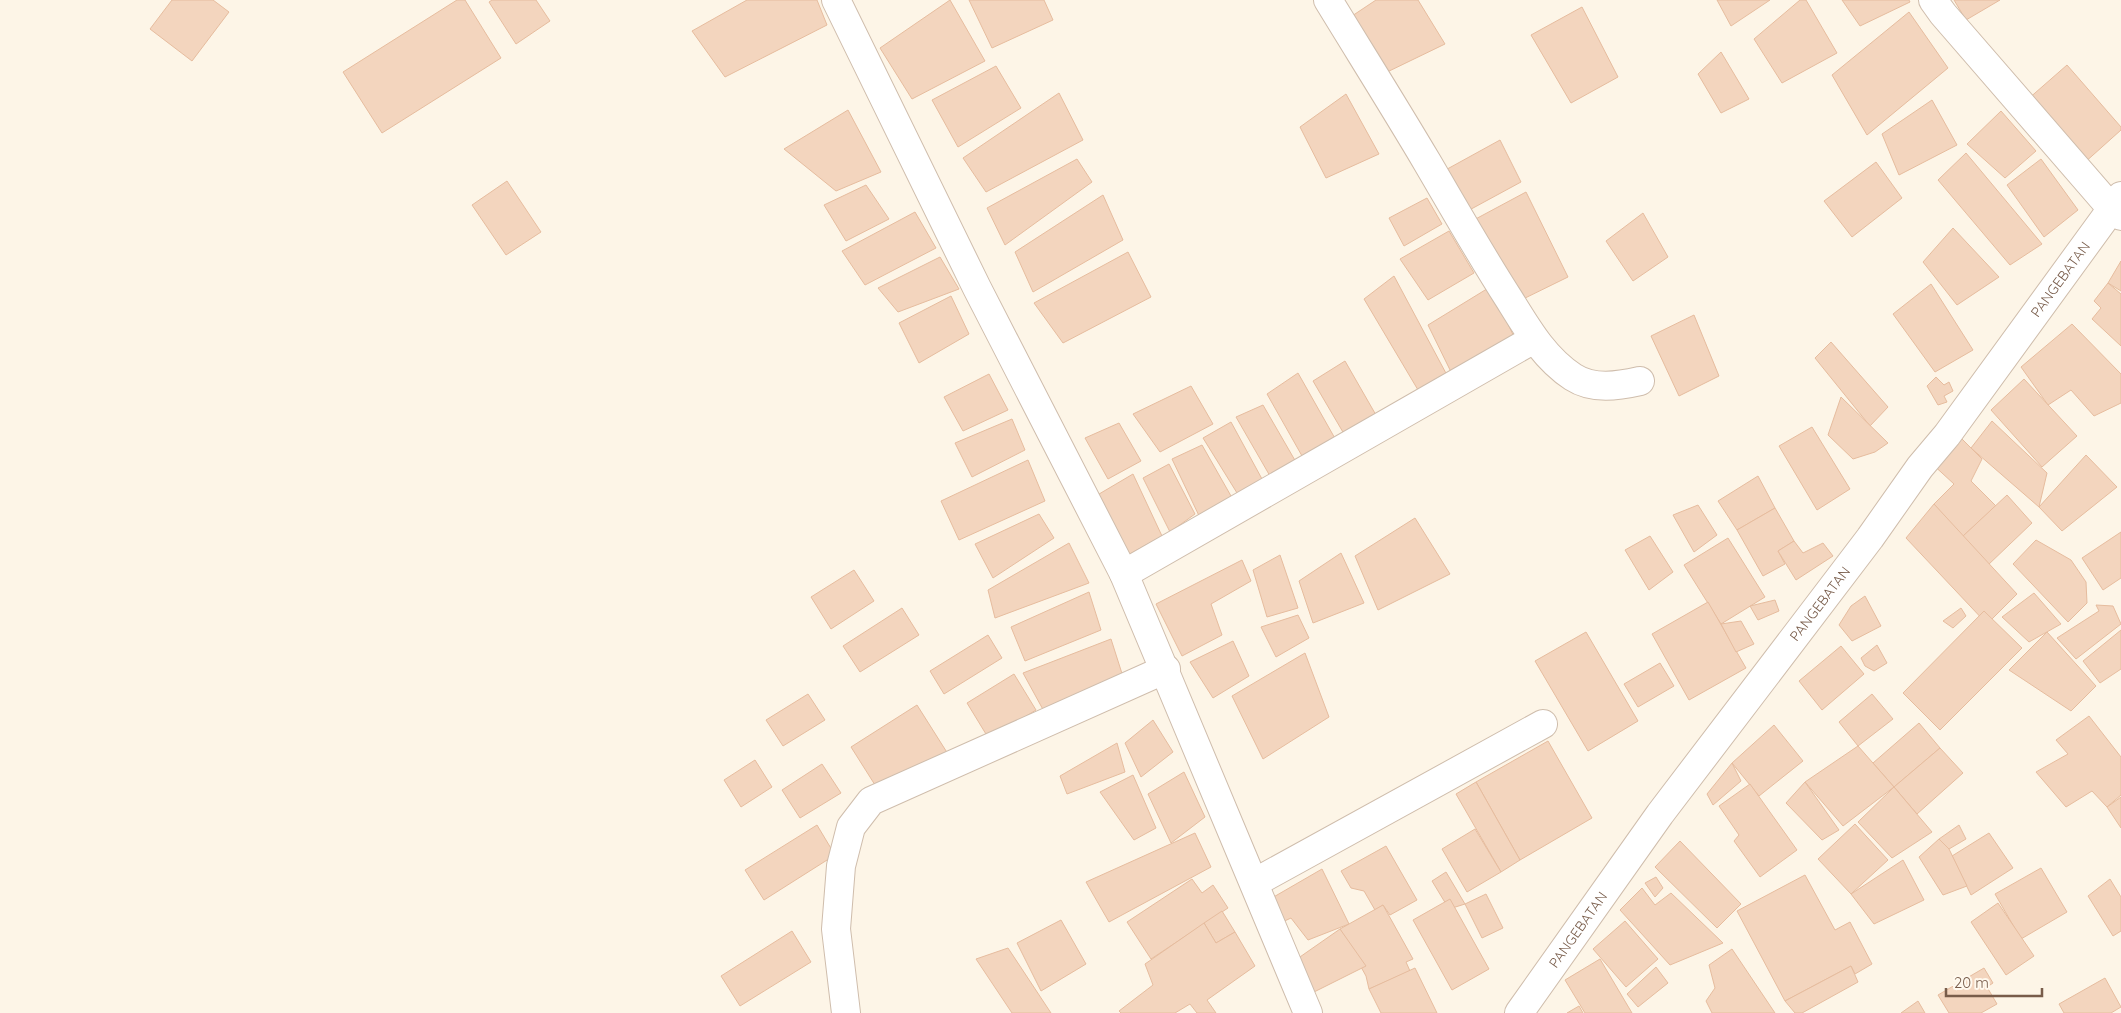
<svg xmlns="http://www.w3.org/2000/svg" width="2121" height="1013" font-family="Quicksand,sans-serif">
<rect width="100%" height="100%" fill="#fdf5e7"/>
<g fill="#f3d5be" stroke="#e6bc9e">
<path d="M172 0H213L229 12 192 61 150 29Z"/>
<path d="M457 0H465L501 58 382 133 343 72Z"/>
<path d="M492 0H536L550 21 516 44 489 2Z"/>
<path d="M747 0H817L827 25 725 77 692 31Z"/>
<path d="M950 0 985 61 912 99 880 48Z"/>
<path d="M969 0H1044L1053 20 992 48Z"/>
<path d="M1376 0H1418L1445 44 1383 74 1349 18Z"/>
<path d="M1717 0H1770L1731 26Z"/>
<path d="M1800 0H1806L1837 53 1782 83 1754 39Z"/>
<path d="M1842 0H1909L1910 2 1860 26Z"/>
<path d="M1954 0H2000L1966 20Z"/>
<path d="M1582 7 1618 77 1571 103 1531 35Z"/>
<path d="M1909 12 1948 68 1867 135 1832 75Z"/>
<path d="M1721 52 1749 99 1721 113 1698 74Z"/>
<path d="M2067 65 2121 127V130L2083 164 2027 100Z"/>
<path d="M996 66 1021 108 958 147 932 100Z"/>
<path d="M1059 93 1083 140 986 192 963 158Z"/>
<path d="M1346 94 1379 154 1326 178 1300 127Z"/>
<path d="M1932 100 1957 145 1899 175 1882 134Z"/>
<path d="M848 110 881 172 836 191 784 149Z"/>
<path d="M2001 111 2036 151 2005 178 1967 144Z"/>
<path d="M1500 140 1521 182 1462 214 1440 173Z"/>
<path d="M1966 153 2042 244 2010 265 1938 180Z"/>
<path d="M1077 159 1092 182 1005 245 987 208Z"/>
<path d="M2041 159 2078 210 2044 237 2007 185Z"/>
<path d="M1876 162 1902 198 1852 237 1824 201Z"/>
<path d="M507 181 541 232 506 255 472 205Z"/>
<path d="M866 185 889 219 846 241 824 205Z"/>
<path d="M1526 192 1568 277 1515 303 1470 222Z"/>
<path d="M1103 195 1123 240 1033 292 1015 252Z"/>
<path d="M1427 198 1442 224 1404 246 1389 218Z"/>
<path d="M915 212 936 248 865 285 842 251Z"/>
<path d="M1643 213 1668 257 1633 281 1606 241Z"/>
<path d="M1953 228 1999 277 1957 305 1923 262Z"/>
<path d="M1449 231 1474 273 1428 300 1400 259Z"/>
<path d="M1128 252 1151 297 1063 343 1034 303Z"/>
<path d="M940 257 959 289 898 312 878 288Z"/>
<path d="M2121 261V291L2108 283Z"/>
<path d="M1394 276 1448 377 1421 395 1364 299Z"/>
<path d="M2108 283 2121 294V346L2092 319 2101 308 2094 301Z"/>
<path d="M1931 284 1973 350 1935 372 1893 314Z"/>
<path d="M1490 287 1518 345 1453 376 1428 325Z"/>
<path d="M951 296 969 334 919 363 899 323Z"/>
<path d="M1694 315 1719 376 1679 396 1651 336Z"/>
<path d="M2072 324 2121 374V403L2094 416 2071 390 2048 405 2021 367Z"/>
<path d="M1831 342 1888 407 1870 426 1815 358Z"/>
<path d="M1345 361 1380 422 1347 439 1313 381Z"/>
<path d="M1298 373 1341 449 1306 463 1267 394Z"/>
<path d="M989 374 1008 410 963 431 944 397Z"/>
<path d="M1936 377 1944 385 1949 382 1953 391 1944 396 1947 402 1938 405 1927 386Z"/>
<path d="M2024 379 2077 436 2042 467 1991 410Z"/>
<path d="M1191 386 1213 424 1160 452 1133 414Z"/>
<path d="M1841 397 1888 443 1875 452 1853 459 1828 435Z"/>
<path d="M1263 405 1300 469 1274 483 1236 417Z"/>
<path d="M1012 419 1025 450 972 477 955 443Z"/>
<path d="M1992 421 2047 473 2039 507 1971 448Z"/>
<path d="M1231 422 1268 490 1242 501 1203 438Z"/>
<path d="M1119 423 1141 461 1108 479 1085 438Z"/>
<path d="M1812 427 1850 489 1817 510 1779 446Z"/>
<path d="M1957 434 1982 459 1971 481 1996 506 1962 537 1934 504 1954 484 1930 462Z"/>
<path d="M1202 445 1235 503 1202 522 1172 459Z"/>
<path d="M2086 455 2117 487 2062 531 2039 507Z"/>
<path d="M1028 460 1045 501 959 540 941 501Z"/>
<path d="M1169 464 1195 514 1170 532 1143 478Z"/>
<path d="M1133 474 1162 536 1126 556 1094 497Z"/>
<path d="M1758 476 1775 508 1737 530 1718 501Z"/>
<path d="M2007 495 2032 523 1988 565 1962 537Z"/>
<path d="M1934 504 2017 594 1987 624 1906 538Z"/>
<path d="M1698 505 1717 535 1694 552 1673 515Z"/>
<path d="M1775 508 1794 541 1778 551 1785 564 1763 576 1737 530Z"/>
<path d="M1039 514 1054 538 993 578 975 544Z"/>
<path d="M1415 518 1450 574 1378 610 1355 556Z"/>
<path d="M2121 532V578L2103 590 2082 558Z"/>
<path d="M1650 536 1673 572 1649 590 1625 550Z"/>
<path d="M1728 538 1765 597 1721 624 1684 565Z"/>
<path d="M2036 540 2071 560 2086 582 2087 603 2068 622 2013 564Z"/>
<path d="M1794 541 1803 553 1823 543 1833 556 1796 580 1778 551Z"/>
<path d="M1069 543 1089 583 995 618 988 590Z"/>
<path d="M1341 553 1364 603 1313 623 1299 581Z"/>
<path d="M1280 555 1298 608 1267 617 1253 570Z"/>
<path d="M1242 560 1251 581 1211 604 1222 635 1182 656 1156 604Z"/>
<path d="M854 570 874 601 831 629 811 597Z"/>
<path d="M1089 592 1101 630 1025 661 1011 627Z"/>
<path d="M2034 593 2061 624 2029 642 2002 617Z"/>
<path d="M1865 596 1881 626 1852 641 1839 625 1851 606Z"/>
<path d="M1775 600 1779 611 1758 620 1750 606Z"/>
<path d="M1708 602 1746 668 1689 700 1652 634Z"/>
<path d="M2096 605 2113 606 2121 624 2076 659 2057 638 2099 611Z"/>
<path d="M902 608 919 635 860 672 843 646Z"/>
<path d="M1961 608 1966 616 1953 628 1943 621Z"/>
<path d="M1984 611 2022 648 1940 730 1903 693Z"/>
<path d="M1298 615 1309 638 1276 657 1261 627Z"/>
<path d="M1741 621 1754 644 1736 652 1721 624Z"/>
<path d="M2121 630V669L2100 683 2083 661Z"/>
<path d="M1586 632 1638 721 1588 751 1535 661Z"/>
<path d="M2047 632 2096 686 2071 711 2009 670Z"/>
<path d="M988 635 1002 658 944 694 930 671Z"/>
<path d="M1111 639 1125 683 1046 715 1023 673Z"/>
<path d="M1233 641 1249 676 1213 698 1190 662Z"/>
<path d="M1877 645 1887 663 1874 671 1865 666 1861 658Z"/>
<path d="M1841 646 1864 674 1822 710 1799 681Z"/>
<path d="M1305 653 1329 717 1263 759 1232 696Z"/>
<path d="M1660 663 1674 686 1638 707 1624 684Z"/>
<path d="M1014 674 1036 710 989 739 967 703Z"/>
<path d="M808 694 825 720 783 746 766 720Z"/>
<path d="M1872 694 1893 719 1858 746 1839 722Z"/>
<path d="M917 705 948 754 882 796 851 747Z"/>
<path d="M2089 716 2121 757V795L2107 807 2092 791 2066 807 2036 772 2068 754 2056 740Z"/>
<path d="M1153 720 1173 752 1141 777 1125 743Z"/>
<path d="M1919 723 1940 748 1894 787 1873 763Z"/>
<path d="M1774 725 1803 761 1759 796 1732 763Z"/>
<path d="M1548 741 1592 818 1520 860 1476 782Z"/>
<path d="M1117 743 1125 772 1067 794 1060 776Z"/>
<path d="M1858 746 1894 787 1843 826 1805 782Z"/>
<path d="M1940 748 1963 773 1917 814 1894 787Z"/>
<path d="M755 760 772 787 741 807 724 780Z"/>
<path d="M1732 763 1741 781 1713 805 1707 794Z"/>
<path d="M822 764 841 793 800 818 782 790Z"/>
<path d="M1184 772 1205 817 1171 843 1148 794Z"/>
<path d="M1133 775 1156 828 1134 840 1100 792Z"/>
<path d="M1476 782 1520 860 1501 872 1456 794Z"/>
<path d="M1805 782 1839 830 1822 840 1786 803Z"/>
<path d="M1750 784 1797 850 1760 877 1734 841 1739 835 1719 806Z"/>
<path d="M1894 787 1932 832 1892 858 1858 822Z"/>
<path d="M2121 797V828L2107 807Z"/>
<path d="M1855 824 1888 860 1851 894 1818 859Z"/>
<path d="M817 825 835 855 764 900 745 870Z"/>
<path d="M1959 825 1966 839 1949 849 1939 839Z"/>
<path d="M1475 829 1501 872 1467 892 1442 849Z"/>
<path d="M1195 833 1211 867 1109 922 1086 882Z"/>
<path d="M1989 833 2013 868 1971 895 1952 856Z"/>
<path d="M1939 839 1949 849 1967 886 1943 895 1919 857Z"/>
<path d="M1680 841 1741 904 1717 928 1655 867Z"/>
<path d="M1386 846 1417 900 1390 915 1383 905 1375 910 1364 891 1351 888 1341 871Z"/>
<path d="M1903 860 1924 900 1874 924 1851 894Z"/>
<path d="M2041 868 2067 912 2021 939 1995 894Z"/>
<path d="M1322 869 1349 924 1308 940 1291 918 1276 925 1265 902Z"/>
<path d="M1446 872 1465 904 1449 909 1432 881Z"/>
<path d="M1805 875 1835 930 1850 922 1872 964 1855 974 1851 966 1785 1001 1737 911Z"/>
<path d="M1656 877 1663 888 1655 897 1645 883Z"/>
<path d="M1192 879 1202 893 1213 885 1228 908 1151 959 1127 922Z"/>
<path d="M2110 879 2121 897V931L2113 936 2088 896Z"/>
<path d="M1642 888 1655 905 1671 893 1723 943 1670 965 1620 910Z"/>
<path d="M1486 894 1503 928 1482 938 1465 904Z"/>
<path d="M1450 899 1489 969 1452 990 1413 920Z"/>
<path d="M1998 903 2034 956 2006 975 1971 922Z"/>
<path d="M1383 905 1413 959 1406 962 1410 971 1369 989 1366 976 1340 929Z"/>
<path d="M1222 911 1235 932 1216 943 1204 923Z"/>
<path d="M1061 920 1086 964 1041 991 1017 943Z"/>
<path d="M1625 921 1658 959 1626 987 1593 949Z"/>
<path d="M1204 923 1216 943 1235 932 1255 966 1207 1000 1216 1013H1197L1190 1004 1175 1013H1121L1119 1011 1153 985 1145 964Z"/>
<path d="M1340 929 1366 966 1314 992 1297 959Z"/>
<path d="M792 931 811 962 740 1006 721 976Z"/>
<path d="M1008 948 1051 1013H1012L976 959Z"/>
<path d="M1732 949 1775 1013H1712L1706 1001 1715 988 1709 965Z"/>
<path d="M1600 959 1632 1013H1585L1565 980Z"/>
<path d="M1851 966 1858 982 1802 1013H1795L1785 1001Z"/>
<path d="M1656 967 1668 983 1638 1007 1627 994Z"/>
<path d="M1415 968 1437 1013H1381L1369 989Z"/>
<path d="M1984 968 1993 983 1987 987 1997 1004 1981 1013H1949L1938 995Z"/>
<path d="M2105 978 2121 1007 2111 1013H2064L2059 1004Z"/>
<path d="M1918 1001 1925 1013H1901Z"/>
<path d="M1579 1006 1583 1013H1567Z"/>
</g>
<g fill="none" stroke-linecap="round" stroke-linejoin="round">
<defs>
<g id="minor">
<path d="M836 0 977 288 1124 574 1308 1013"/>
<path d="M1328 0C1361 54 1395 108 1427 162 1454 208 1480 254 1509 299 1527 328 1544 358 1573 377 1593 390 1618 386 1640 381"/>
<path d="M1933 0 1943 14 2112 209 2121 216"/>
<path d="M1124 574 1534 339"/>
<path d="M1254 883 1543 724"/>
<path d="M846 1013 836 929 841 866 851 827 871 801 1166 669"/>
</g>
<g id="tertiary">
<path id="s1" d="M1519 1013 1660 814 1870 538 1920 467 1947 435 2121 196"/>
</g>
</defs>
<use href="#minor" stroke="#cfbdac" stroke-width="30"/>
<use href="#tertiary" stroke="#cfbdac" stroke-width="30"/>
<use href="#minor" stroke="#fff" stroke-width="28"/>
<use href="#tertiary" stroke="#fff" stroke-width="28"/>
</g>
<g text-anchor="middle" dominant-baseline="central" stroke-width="4" stroke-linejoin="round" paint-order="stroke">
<g font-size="14" fill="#785c4a" stroke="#fff9ee">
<text stroke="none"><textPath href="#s1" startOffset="912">PANGEBATAN</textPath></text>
<text stroke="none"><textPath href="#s1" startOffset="508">PANGEBATAN</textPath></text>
<text stroke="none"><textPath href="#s1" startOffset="102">PANGEBATAN</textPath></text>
</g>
</g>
<path d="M1946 988v8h96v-8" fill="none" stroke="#785c4a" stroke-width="2.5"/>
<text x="1954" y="988" font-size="15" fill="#785c4a" stroke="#fff9ee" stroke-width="4" paint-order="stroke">20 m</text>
</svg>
